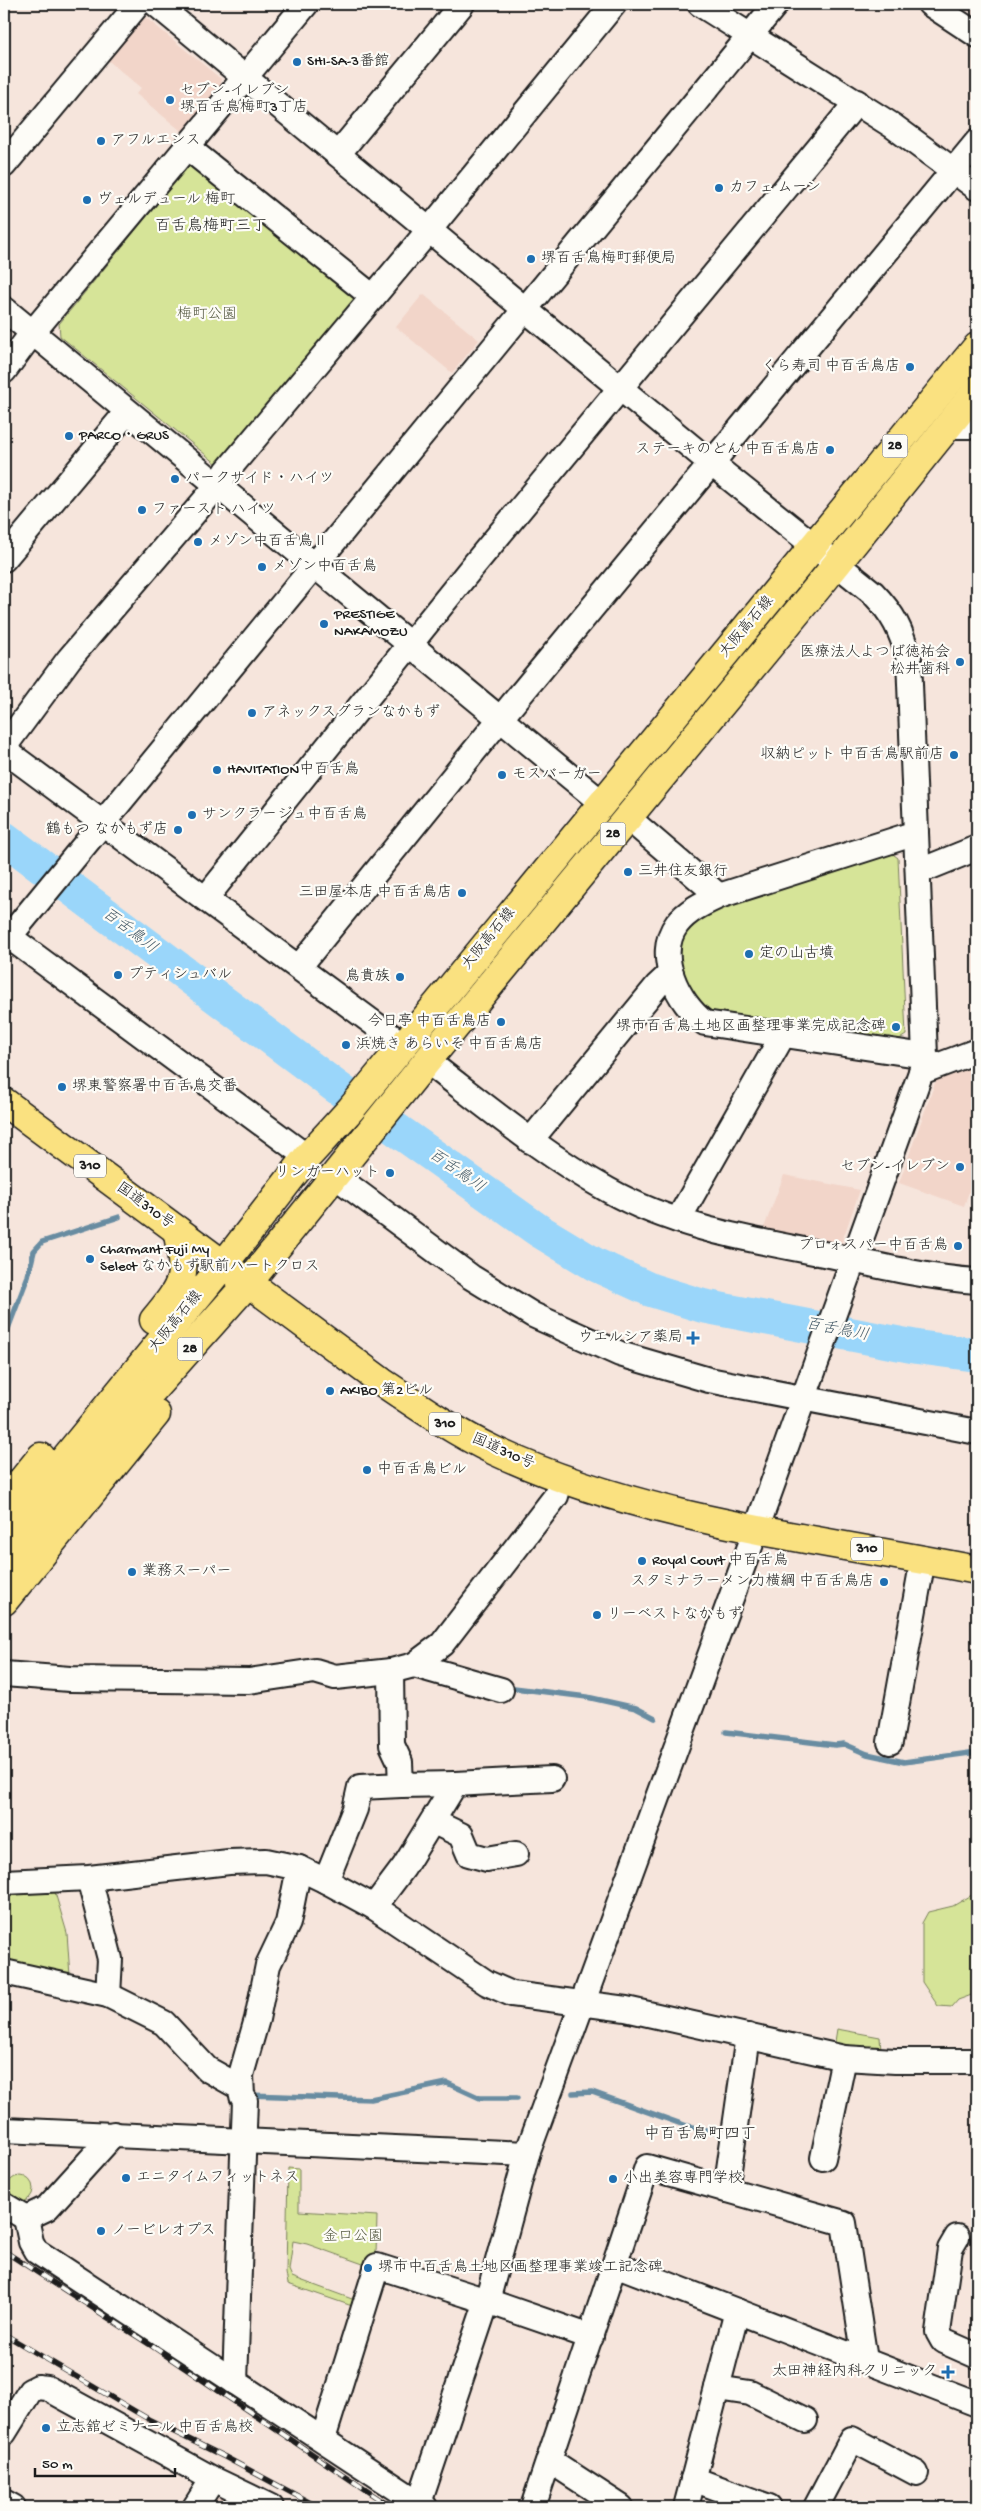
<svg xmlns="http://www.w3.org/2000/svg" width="981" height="2511" font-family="'Gochi Hand','Klee One',sans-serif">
<rect width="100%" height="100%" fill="#f6e5dc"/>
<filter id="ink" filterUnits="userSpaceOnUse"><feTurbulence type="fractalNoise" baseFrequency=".02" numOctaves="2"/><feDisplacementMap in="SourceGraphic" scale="10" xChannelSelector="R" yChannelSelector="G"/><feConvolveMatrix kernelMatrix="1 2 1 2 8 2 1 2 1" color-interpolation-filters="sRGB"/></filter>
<g filter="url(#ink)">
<g fill="#f2d5c9">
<path d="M145 17 221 79V91L185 134 136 94 141 88 104 57 136 18Z"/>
<path d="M423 294 479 340 452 373 396 327Z"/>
<path d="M977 1060V1168L964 1206 899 1183 935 1083 938 1078Z"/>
<path d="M784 1175 860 1190 841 1244 832 1248 762 1233Z"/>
<path d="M226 2496 248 2507H211L217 2498Z"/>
</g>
<g fill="#d6e498" stroke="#79805a">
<path d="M197 164 356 295 357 304 226 463 217 464 60 336 59 324 188 166Z"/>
<path d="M889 851 898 858 906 1035 898 1040 711 1017 688 993 678 954 679 943 690 925 724 905Z"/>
<path d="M977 1882V1993L958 2000 952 2007 938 2006 922 1982V1923L928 1912 953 1906 977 1892 975 1883Z"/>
<path d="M54 1889 67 1933 70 1976 4 1965V1890Z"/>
<path d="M837 2029 880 2037 881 2051 834 2048Z"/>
<path d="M288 2168 299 2169V2211L377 2216 376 2254 367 2281 360 2279 363 2264 307 2244 293 2241 289 2270 292 2277 352 2299 355 2292 362 2295 358 2308 288 2284 286 2273Z"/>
<circle cx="20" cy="2189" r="13"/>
</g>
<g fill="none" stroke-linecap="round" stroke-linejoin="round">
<g stroke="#688ca1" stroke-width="5.5">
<path d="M4 1339 28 1276 34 1251 42 1242 119 1217"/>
<path d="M4 1428V1429"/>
<path d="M506 1687 587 1697 636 1708 655 1718"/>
<path d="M726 1732 835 1745 844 1744 867 1754 904 1762 977 1752"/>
<path d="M573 2093 592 2092 687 2126 728 2135"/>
<path d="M248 2095 371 2099 447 2083 480 2098H517"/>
</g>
<path stroke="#9ad6fa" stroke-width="34" d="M4 838 335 1086 538 1230 596 1265 651 1290 703 1306 917 1347 977 1355"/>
<defs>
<g id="minor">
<path d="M156 4 712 464 873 593C894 615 901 630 909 659L925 1056 921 1072 756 1530 527 2154 487 2301 419 2503"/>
<path d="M700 4 893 126 977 188"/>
<path d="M930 4 977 35"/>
<path d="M188 148 373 297"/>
<path d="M338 154 462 4"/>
<path d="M4 165 138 4"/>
<path d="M4 309 602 803"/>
<path d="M4 371 33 332 306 4"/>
<path d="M948 426H977"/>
<path d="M4 559 127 412"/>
<path d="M4 747 69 659 218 485 227 471 430 229 614 4"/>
<path d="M4 750 403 1045"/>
<path d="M627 817 719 896"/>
<path d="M916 833 719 896C704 903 688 910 677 924 654 955 678 1003 705 1023L925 1056"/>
<path d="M918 870 930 867 977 848"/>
<path d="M206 898 469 571 857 102"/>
<path d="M4 933 307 1157"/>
<path d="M4 943 776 4"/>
<path d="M299 967 501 718 977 142"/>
<path d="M427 1061C486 1106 543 1154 608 1190 679 1230 761 1241 839 1257 884 1267 931 1278 977 1281"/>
<path d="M921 1072 977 1051"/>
<path d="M530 1141 657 986 671 973"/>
<path d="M334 1175 471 1277 533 1315 620 1354 709 1380 977 1432"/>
<path d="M678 1220 783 1035"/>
<path d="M414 1665 501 1690"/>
<path d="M4 1674 70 1679 249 1681 315 1671 335 1677 391 1671 414 1665 442 1644 556 1496 561 1478"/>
<path d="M890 1742 923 1559"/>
<path d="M401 1785 455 1784"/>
<path d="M434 1822 461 1835 469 1854 487 1859 516 1854"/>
<path d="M89 1878 110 1959 108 1995"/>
<path d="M326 1881 355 1809 360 1787 401 1785 400 1762 392 1745 391 1671"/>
<path d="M4 1882 89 1878 229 1862 266 1861 299 1868 326 1881 374 1907 487 1983 512 1994 626 2009 844 2058 895 2061H977"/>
<path d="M374 1907 404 1867 455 1784 552 1779"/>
<path d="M4 1972 108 1995 164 2023 207 2069 241 2088"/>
<path d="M4 2130 527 2154"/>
<path d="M823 2158 844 2058"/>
<path d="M726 2190 748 2036"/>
<path d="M4 2205 26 2218 47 2208 114 2134"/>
<path d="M26 2218 31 2242 36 2251 425 2507"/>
<path d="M957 2237 950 2249 938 2332 943 2341 977 2356"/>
<path d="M615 2264 977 2404"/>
<path d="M235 2382 245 2100 242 2096 241 2075 257 2019 268 1965 288 1923 299 1868"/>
<path d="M717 2388 750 2393 805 2420"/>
<path d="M4 2433 30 2391 38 2387 47 2388 213 2479 271 2507"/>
<path d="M323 2439 377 2266 487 2301 591 2337"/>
<path d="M549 2460 621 2507"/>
<path d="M693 2479 769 2507"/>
<path d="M4 2502 13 2507"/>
<path d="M195 2507 213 2479"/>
<path d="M533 2507 647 2167 844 2223 865 2360"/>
<path d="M686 2507 737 2311"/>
<path d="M816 2507 852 2439 916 2473"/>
</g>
<g id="major">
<path d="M154 1320C185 1283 187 1277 177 1230"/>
<path d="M4 1503 41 1457"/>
<path d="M4 1533 224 1264 307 1157 351 1109 977 347"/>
<path d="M4 1568 100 1449 248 1283 427 1061 823 581 977 390"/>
<path d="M4 1601 156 1414"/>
</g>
<path id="highway" d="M4 1102 382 1382C419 1407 455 1432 495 1451 646 1521 815 1538 977 1570"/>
</defs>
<use href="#minor" stroke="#1c1c1c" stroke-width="28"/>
<use href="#major" stroke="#1c1c1c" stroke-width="31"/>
<use href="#highway" stroke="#1c1c1c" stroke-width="31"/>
<use href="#minor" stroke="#fdfcf7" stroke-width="24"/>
<use href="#major" stroke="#fae180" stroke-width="28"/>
<use href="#highway" stroke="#fae180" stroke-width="28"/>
<defs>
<g id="rail">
<path d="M4 2251 152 2346 391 2507"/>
<path d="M4 2334 150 2420 225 2457 318 2507"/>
</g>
</defs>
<use href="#rail" stroke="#1c1c1c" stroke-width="5.5"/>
<use href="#rail" stroke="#fdfcf7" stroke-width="4" stroke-dasharray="11" stroke-linecap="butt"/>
</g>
</g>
<g fill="#1f6fb2" stroke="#fdfcf7" stroke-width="2">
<circle cx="297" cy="62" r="5"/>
<circle cx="170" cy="100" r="5"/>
<circle cx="101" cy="141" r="5"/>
<circle cx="719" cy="188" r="5"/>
<circle cx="87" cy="200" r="5"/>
<circle cx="531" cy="259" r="5"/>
<circle cx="910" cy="367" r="5"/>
<circle cx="69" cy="436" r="5"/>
<circle cx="830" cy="450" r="5"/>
<circle cx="175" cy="479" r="5"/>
<circle cx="142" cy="510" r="5"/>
<circle cx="198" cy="542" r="5"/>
<circle cx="262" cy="567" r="5"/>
<circle cx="324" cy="624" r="5"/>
<circle cx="960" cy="662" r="5"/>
<circle cx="252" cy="713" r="5"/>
<circle cx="954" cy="755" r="5"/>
<circle cx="217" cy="770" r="5"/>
<circle cx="502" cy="775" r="5"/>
<circle cx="192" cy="815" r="5"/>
<circle cx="178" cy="830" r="5"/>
<circle cx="628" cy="872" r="5"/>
<circle cx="462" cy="893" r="5"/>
<circle cx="749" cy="954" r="5"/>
<circle cx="118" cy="975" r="5"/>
<circle cx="400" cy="977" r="5"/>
<circle cx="501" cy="1022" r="5"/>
<circle cx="896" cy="1027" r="5"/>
<circle cx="346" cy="1045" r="5"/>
<circle cx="62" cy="1087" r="5"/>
<circle cx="960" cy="1167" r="5"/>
<circle cx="390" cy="1173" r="5"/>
<circle cx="958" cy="1246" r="5"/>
<circle cx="90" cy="1259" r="5"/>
<path d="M690.5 1330.5h5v5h5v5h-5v5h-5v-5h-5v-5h5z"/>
<circle cx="330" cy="1391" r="5"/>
<circle cx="367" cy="1470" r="5"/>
<circle cx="642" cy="1561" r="5"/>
<circle cx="132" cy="1572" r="5"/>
<circle cx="884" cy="1582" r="5"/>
<circle cx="597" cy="1615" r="5"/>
<circle cx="126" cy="2178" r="5"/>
<circle cx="613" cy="2179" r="5"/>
<circle cx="101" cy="2231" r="5"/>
<circle cx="368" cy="2268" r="5"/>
<path d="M945.5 2364.5h5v5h5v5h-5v5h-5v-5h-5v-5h5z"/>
<circle cx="46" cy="2428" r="5"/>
</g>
<g text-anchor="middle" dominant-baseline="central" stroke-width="4.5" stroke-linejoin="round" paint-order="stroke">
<g fill="#fdfcf7" stroke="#605f5e" stroke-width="1">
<rect x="882.5" y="434.5" width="25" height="23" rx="4"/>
<rect x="600.5" y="822.5" width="25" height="23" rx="4"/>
<rect x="74" y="1154.5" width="32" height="23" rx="4"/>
<rect x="177.5" y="1337.5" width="25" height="23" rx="4"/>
<rect x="429" y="1412.5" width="32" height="23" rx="4"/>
<rect x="851" y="1537.5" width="32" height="23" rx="4"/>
</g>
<g font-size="14" font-weight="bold" fill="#1c1c1c">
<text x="895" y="446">28</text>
<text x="613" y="834">28</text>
<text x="90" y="1166">310</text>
<text x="190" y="1349">28</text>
<text x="445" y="1424">310</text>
<text x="867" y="1549">310</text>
</g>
<g font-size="15" fill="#1c1c1c" stroke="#fdfcf7" text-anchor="start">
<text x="307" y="62">SHI-SA-3番館</text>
<text x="180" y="91">セブン-イレブン<tspan x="180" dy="17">堺百舌鳥梅町3丁店</tspan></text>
<text x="111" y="141">アフルエンス</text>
<text x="729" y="188">カフェ ムーン</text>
<text x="97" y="200">ヴェルデュール 梅町</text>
<text x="541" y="259">堺百舌鳥梅町郵便局</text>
<text x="900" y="367" text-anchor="end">くら寿司 中百舌鳥店</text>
<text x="79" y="436">PARCO・GRUS</text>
<text x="820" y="450" text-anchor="end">ステーキのどん 中百舌鳥店</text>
<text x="185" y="479">パークサイド・ハイツ</text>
<text x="152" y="510">ファースト ハイツ</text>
<text x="208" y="542">メゾン中百舌鳥Ⅱ</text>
<text x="272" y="567">メゾン中百舌鳥</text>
<text x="334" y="615">PRESTIGE<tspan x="334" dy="17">NAKAMOZU</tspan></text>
<text x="950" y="653" text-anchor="end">医療法人よつば徳祐会<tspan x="950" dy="17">松井歯科</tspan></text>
<text x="262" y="713">アネックスグランなかもず</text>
<text x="944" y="755" text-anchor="end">収納ピット 中百舌鳥駅前店</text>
<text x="227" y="770">HAVITATION中百舌鳥</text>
<text x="512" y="775">モスバーガー</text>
<text x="202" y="815">サンクラージュ中百舌鳥</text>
<text x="168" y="830" text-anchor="end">鶴もつ なかもず店</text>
<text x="638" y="872">三井住友銀行</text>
<text x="452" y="893" text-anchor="end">三田屋本店 中百舌鳥店</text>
<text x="759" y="954">定の山古墳</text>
<text x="128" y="975">プティシュバル</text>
<text x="390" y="977" text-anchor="end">鳥貴族</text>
<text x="491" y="1022" text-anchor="end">今日亭 中百舌鳥店</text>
<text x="886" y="1027" text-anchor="end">堺市百舌鳥土地区画整理事業完成記念碑</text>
<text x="356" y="1045">浜焼き あらいそ 中百舌鳥店</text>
<text x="72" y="1087">堺東警察署中百舌鳥交番</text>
<text x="950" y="1167" text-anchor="end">セブン-イレブン</text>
<text x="380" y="1173" text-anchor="end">リンガーハット</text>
<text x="948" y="1246" text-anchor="end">プロォスパー中百舌鳥</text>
<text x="100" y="1250">Charmant Fuji My<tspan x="100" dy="17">Select なかもず駅前ハートクロス</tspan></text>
<text x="683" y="1338" text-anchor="end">ウエルシア薬局</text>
<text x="340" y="1391">AKIBO 第2ビル</text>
<text x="377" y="1470">中百舌鳥ビル</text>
<text x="652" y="1561">Royal Court 中百舌鳥</text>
<text x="142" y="1572">業務スーパー</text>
<text x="874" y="1582" text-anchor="end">スタミナラーメン力横綱 中百舌鳥店</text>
<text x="607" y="1615">リーベストなかもず</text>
<text x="136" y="2178">エニタイムフィットネス</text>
<text x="623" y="2179">小出美容専門学校</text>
<text x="111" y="2231">ノービレオプス</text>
<text x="378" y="2268">堺市中百舌鳥土地区画整理事業竣工記念碑</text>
<text x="937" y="2372" text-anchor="end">太田神経内科クリニック</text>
<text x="56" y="2428">立志舘ゼミナール 中百舌鳥校</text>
</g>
<g font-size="15" fill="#545841" stroke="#fdfcf7">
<text x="207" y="315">梅町公園</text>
<text x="353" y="2237">金口公園</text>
</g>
<g font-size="15" fill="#1c1c1c" stroke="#fdfcf7">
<text transform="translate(747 627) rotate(-50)">大阪高石線</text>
<text transform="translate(489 939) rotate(-51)">大阪高石線</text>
<text transform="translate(145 1206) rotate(36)">国道310号</text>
<text transform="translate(176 1322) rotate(-51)">大阪高石線</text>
<text transform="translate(503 1452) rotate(24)">国道310号</text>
</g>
<g font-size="16" fill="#1c1c1c" stroke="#fdfcf7">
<text x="211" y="227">百舌鳥梅町三丁</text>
<text x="700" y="2135">中百舌鳥町四丁</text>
</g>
<g font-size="16" font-style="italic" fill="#485d6a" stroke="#fdfcf7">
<text transform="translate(129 932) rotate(37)">百舌鳥川</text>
<text transform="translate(456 1172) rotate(35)">百舌鳥川</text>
<text transform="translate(837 1331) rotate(11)">百舌鳥川</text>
</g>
</g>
<rect width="981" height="2511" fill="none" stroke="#fdfcf7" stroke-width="20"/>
<rect x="10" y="10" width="961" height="2491" fill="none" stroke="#1c1c1c" stroke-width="2" filter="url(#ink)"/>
<path d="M35 2468v8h140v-8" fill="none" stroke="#1c1c1c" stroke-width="2.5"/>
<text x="42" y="2468" font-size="15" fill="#1c1c1c" stroke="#fdfcf7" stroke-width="4" paint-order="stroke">50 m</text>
</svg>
